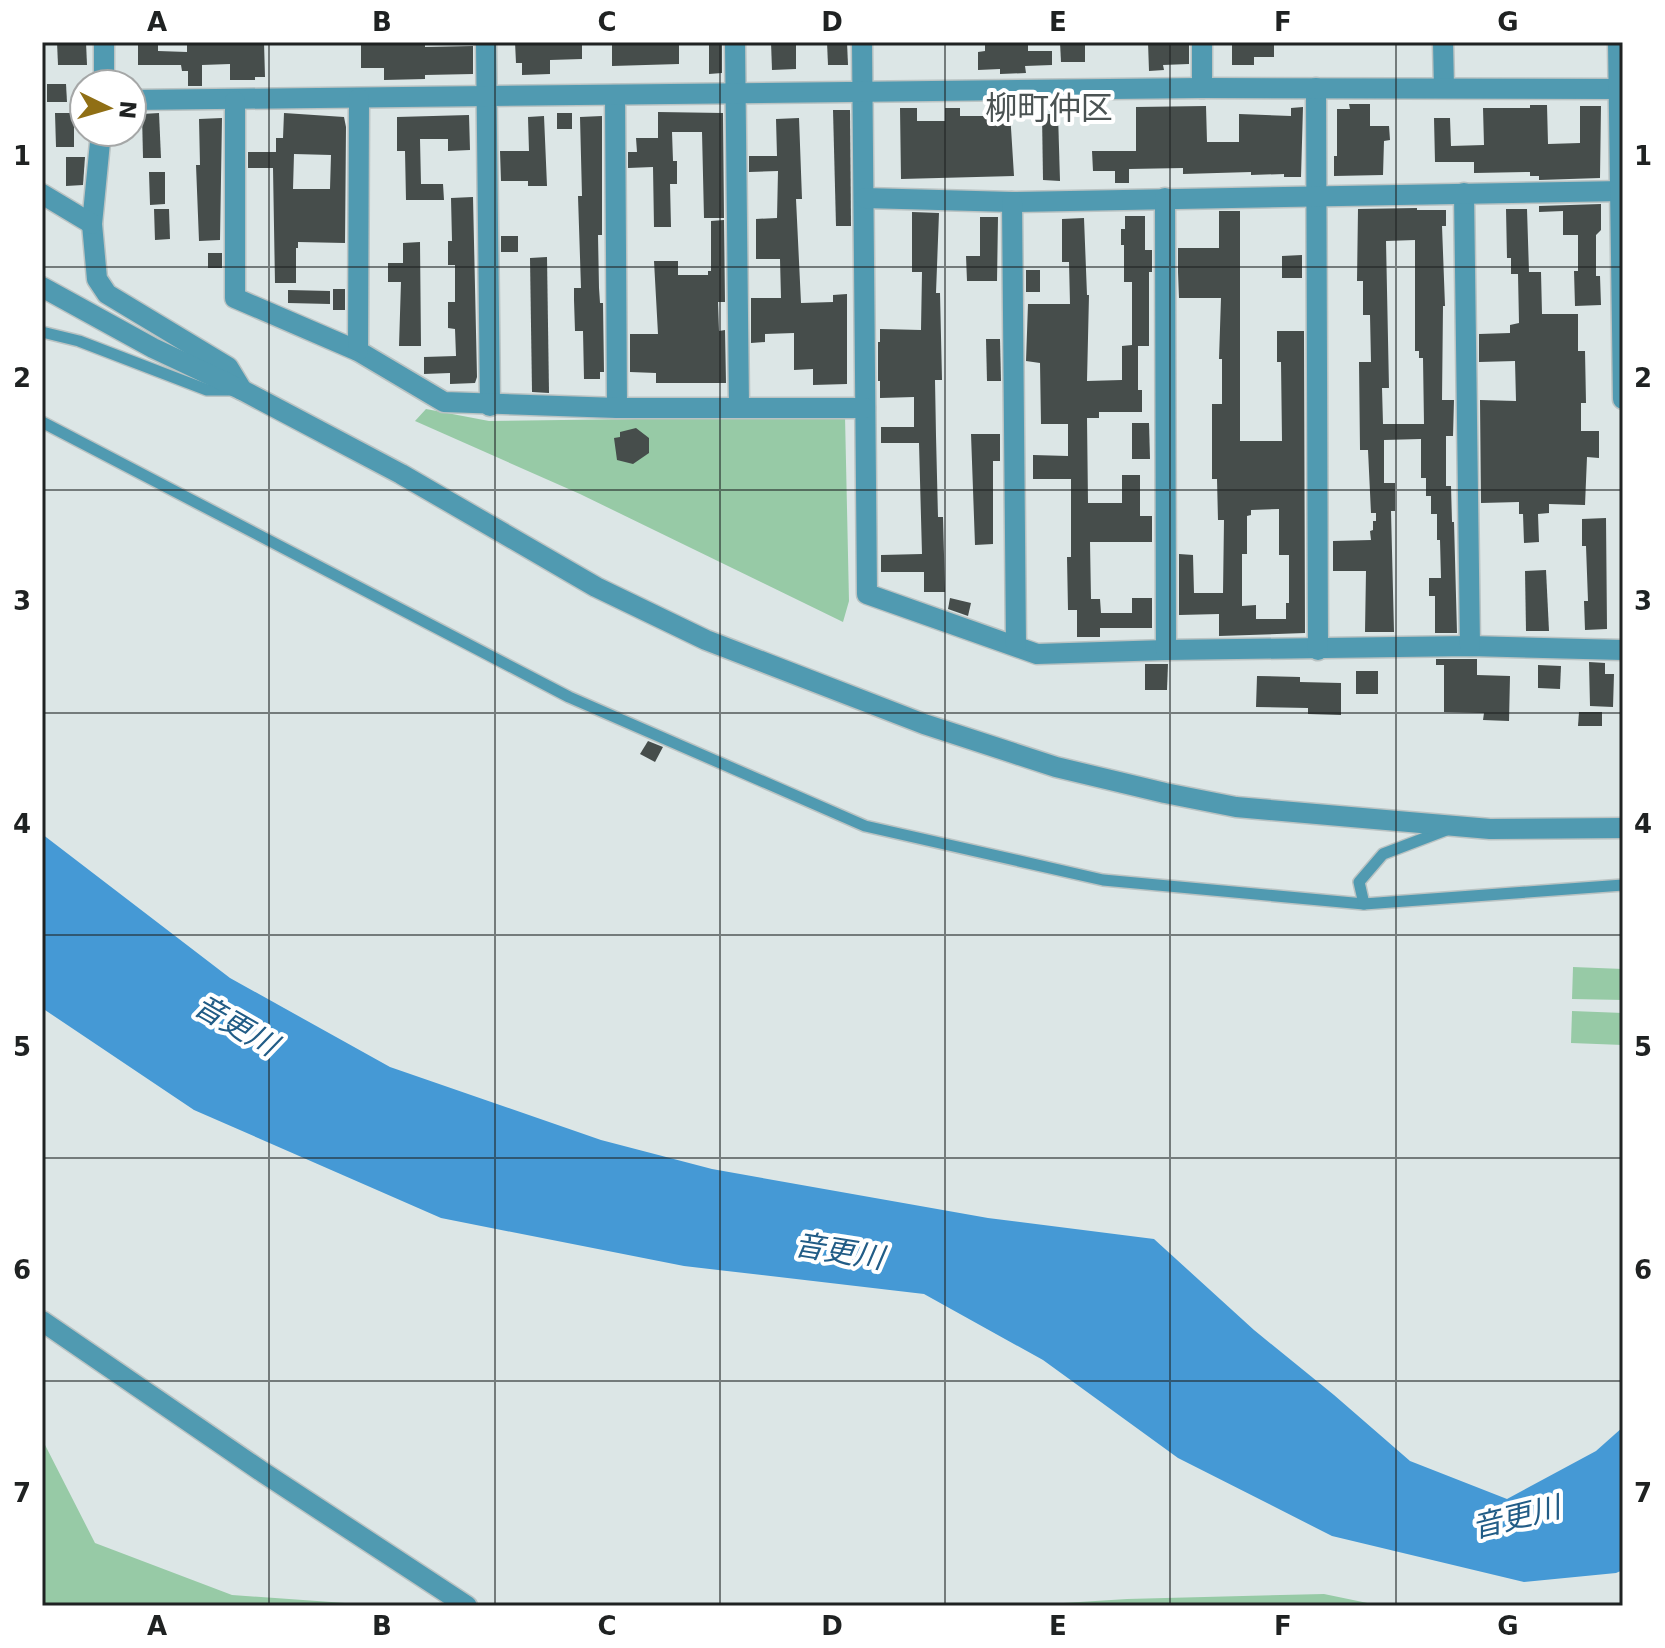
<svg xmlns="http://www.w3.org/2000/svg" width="1665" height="1648" font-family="'DejaVu Sans','Noto Sans JP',sans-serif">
<rect width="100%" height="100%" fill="#dce6e6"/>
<g fill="#97caa6">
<path d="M426 409 489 421 845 416 849 601 843 622 580 494 415 421Z"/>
<path d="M1573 967 1623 969V1000L1572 999Z"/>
<path d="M1572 1011 1623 1013V1045L1571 1043Z"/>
<path d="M42 1439 95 1543 232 1595 387 1606H42Z"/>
<path d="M1324 1594 1382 1606H1016L1127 1599Z"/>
</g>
<path fill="#4599d5" d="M42 834 230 978 390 1067 601 1140 712 1169 988 1218 1154 1239 1254 1330 1334 1395 1410 1461 1507 1499 1596 1451 1623 1427V1570L1616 1573 1524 1582 1332 1536 1178 1458 1043 1360 924 1294 684 1266 441 1218 194 1110 42 1008Z"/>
<g fill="#464d4b" fill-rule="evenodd">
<path d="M57 42H86L87 65H58Z"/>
<path d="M138 42H158V51L187 52V42H264L265 77H255V80H230V64L202 65V86H188V71H182L181 65H138Z"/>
<path d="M361 42H425V47L473 46V74L425 75V79L384 80V68H361Z"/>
<path d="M515 42H582V59L550 60V74L522 75V63H516Z"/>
<path d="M612 42H679V64L612 66Z"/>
<path d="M709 42H722V73L709 74Z"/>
<path d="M771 42H796V69L772 70Z"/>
<path d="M827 42H847L848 65H828Z"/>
<path d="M985 42H1028V51H1052V65L1025 66 1026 73 1000 74V69L978 70V52L985 51Z"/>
<path d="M1060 42H1085V62H1061Z"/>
<path d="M1148 42H1189V64L1163 65 1164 70 1149 71Z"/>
<path d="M1232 42H1274V57H1254V65H1232Z"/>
<path d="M47 84H66L67 102H47Z"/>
<path d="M1349 104H1370V126H1389L1390 140 1384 141 1383 175 1334 176V156H1337V109H1350Z"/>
<path d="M1530 105H1547L1548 144 1580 143V106H1601L1600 178 1539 180V176H1530V172L1474 173V162H1435L1434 118H1450L1451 146 1484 145 1483 108H1530Z"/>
<path d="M1206 106 1207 142H1239V114L1291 116V108L1303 107 1301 177H1284V174L1251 175V172L1183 174V168L1129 169V183H1115V171H1093L1092 151H1136V107Z"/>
<path d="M900 108H917V121H945V108H960V116H991V112H1010L1014 176 901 179Z"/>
<path d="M833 110H850L851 226H836Z"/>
<path d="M658 112 723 113 724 218H704L702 132H672L673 161H677V184H670L671 227H654L653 167 628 168V152H637L636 138H658Z"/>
<path d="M55 113H74V147H56Z"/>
<path d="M159 113 161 158H143L142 114Z"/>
<path d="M284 113 344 117 346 127 345 243 298 242V248H296V283H275L273 168H248V152H276V138H283ZM294 154 331 155 330 189H293Z"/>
<rect x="557" y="113" width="15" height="16"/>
<path d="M1042 114H1058L1060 181 1043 180Z"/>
<path d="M469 115 470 150 448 151V139H420L421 184H443L444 200H406L405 151H397V117Z"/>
<path d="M544 116 547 186H528V181H501L500 151H529L528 117Z"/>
<path d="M602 116V235H598L599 288 600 303H603L604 372H600V379H584L583 331H575L574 300V288H581L578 196H582L580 117Z"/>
<path d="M222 118 220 240 199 241 196 165H200L199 119Z"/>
<path d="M799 118 802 199H796L801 303 833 302V295L847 294V384L813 385V369L794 370V333L765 334V342L751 343V298H781L780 259H756V219L777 218 778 171 749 172V156H777L776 119Z"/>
<path d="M66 157H85L83 185 66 186Z"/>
<path d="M149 172H165V204L150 205Z"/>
<path d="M473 197 477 377 475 383 450 384V373L424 374V357L456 356 455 329 448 328V302H455V265H448V241H452L451 198Z"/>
<path d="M1601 204V230L1596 235V276H1600L1601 305 1575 306 1574 271H1578V235H1563V211L1539 212V206Z"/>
<path d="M1417 208V210H1446V226H1442L1445 306H1443L1442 400H1454L1453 436H1446V486H1451L1452 522H1454L1457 633H1435V596H1429V578H1441L1440 540H1437V514H1431V496H1426V478H1421V439L1384 440V483H1395V511H1391L1394 632H1365L1366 571H1333V541L1371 540 1370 531 1373 530V521H1376V513H1371L1368 450H1360L1359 362H1371L1370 315H1363V281H1357L1358 209ZM1415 240V351H1419V358H1423L1424 424H1383L1382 388H1389L1386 241Z"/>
<path d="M154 209H169L170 239 155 240Z"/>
<path d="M1506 209H1527L1529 272H1541L1542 314H1578V351H1585L1586 403H1581V431H1599V458L1587 457 1585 505 1549 504V513L1538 514 1539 542 1524 543 1523 514H1519V502L1481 503 1480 400 1516 401 1515 361 1479 362V334L1510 333V325L1519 323 1518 274H1511V258H1507Z"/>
<path d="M1219 211H1240V441H1282L1281 362H1277V331H1304L1305 633 1219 636V614L1179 615V554L1193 555 1194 593H1223L1224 520H1218L1217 479H1212V404H1222V359H1219L1221 298H1179L1178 272V248H1219ZM1279 509V555H1289V603H1286V619H1256V605L1242 606V554H1247V516L1251 515V510Z"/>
<path d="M912 212 939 213 936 293H940L942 380H935L936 436 938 517H943L945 592H924V572H881V555L922 554 919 443H881V427H914V397L880 398V381H878V342H880V329L921 330 922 272H912Z"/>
<path d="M1125 216H1145V250H1152V272H1149V346H1138V390H1142V412H1099V418H1087L1088 503H1122V475H1140V516H1152V542H1090L1091 599H1100L1101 613H1132V598H1152V628H1100V637H1077V610H1068L1067 557H1071V479H1033V455L1068 456V424H1041L1040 363 1026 361 1028 304H1070L1069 262H1062V219L1084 218 1087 295H1089L1087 381 1122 380V346L1132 345V282H1124V245H1121V229H1125Z"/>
<path d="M980 217H998L997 281H967L966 256H980Z"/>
<path d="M724 220 725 302H718L719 331 725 330 726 383H656V373L630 372V334H658L654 261H678V275H708V271H711V221Z"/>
<rect x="501" y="236" width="17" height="16"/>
<path d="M420 242 421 346H399L401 282H388V263H403V243Z"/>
<rect x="208" y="253" width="14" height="15"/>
<path d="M1302 255V278H1282V256Z"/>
<path d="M547 257 549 393 532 392 530 258Z"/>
<rect x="1026" y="270" width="14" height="22"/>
<rect x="333" y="289" width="12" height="21"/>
<path d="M288 290 330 291V304L288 303Z"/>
<path d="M986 339H1000L1001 381H987Z"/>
<path d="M1132 423H1149L1150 459H1132Z"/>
<path d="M636 428 649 438V453L633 464 617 460 614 438 620 437V432Z"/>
<path d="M971 434H1000V461H993V544L975 545Z"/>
<path d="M1606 518 1607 629 1585 630 1584 601H1588L1586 546H1582V519Z"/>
<path d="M1546 570 1549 631H1526L1525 571Z"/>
<path d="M950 598 971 603 968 616 948 609Z"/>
<path d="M1436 659H1477V675L1510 676 1509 721 1483 720 1484 713 1444 712V665H1436Z"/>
<path d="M1589 662 1605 663V674H1614L1613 707 1590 706Z"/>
<path d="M1145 664H1168L1167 690H1145Z"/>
<path d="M1538 665 1561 666 1560 689 1538 688Z"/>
<rect x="1356" y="671" width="22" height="23"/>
<path d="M1257 676 1300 677V682L1341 683V715L1308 714V708L1256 707Z"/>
<path d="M1579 712H1602V726H1578Z"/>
<path d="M648 741 663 747 655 762 640 754Z"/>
</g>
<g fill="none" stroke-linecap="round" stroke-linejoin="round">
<defs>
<g id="service">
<path d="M42 332 79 341 207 390H231"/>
<path d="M42 422 569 697 865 826 1103 880 1364 904"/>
<path d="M1446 830 1383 854 1359 882 1364 904 1623 885"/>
</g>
<g id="minor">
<path d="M486 42 490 406"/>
<path d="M735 42 739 407"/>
<path d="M862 42 867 594 1037 654 1166 650 1470 646 1623 650"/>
<path d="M1202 42V88"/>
<path d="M1443 42 1444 88"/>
<path d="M1316 88 1318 650"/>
<path d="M615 95 617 408"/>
<path d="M132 100 1202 88 1623 89"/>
<path d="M235 101V298L358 351 444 402 617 408H865"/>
<path d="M101 132 92 224 97 279 107 294 228 367 242 390"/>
<path d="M1464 193 1470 646"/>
<path d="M42 194 92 224"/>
<path d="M865 198 1012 202 1623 191"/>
<path d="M1165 198 1166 650"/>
<path d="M1012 202 1016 646"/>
<path d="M42 287 153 348 242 390 401 474 596 587 706 640 924 724 1056 767 1165 793 1236 807 1490 829 1623 828"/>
<path d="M358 351 359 98"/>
<path d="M42 1321 264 1473 467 1606"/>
</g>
<g id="tertiary">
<path d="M104 42V84"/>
<path d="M1618 42 1623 399"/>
</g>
</defs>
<use href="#service" stroke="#bac3c3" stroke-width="14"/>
<use href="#minor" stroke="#bac3c3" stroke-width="23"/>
<use href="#tertiary" stroke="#bac3c3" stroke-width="23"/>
<use href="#service" stroke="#509ab1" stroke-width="11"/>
<use href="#minor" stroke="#509ab1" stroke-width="20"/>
<use href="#tertiary" stroke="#509ab1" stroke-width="20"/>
</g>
<path fill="none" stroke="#1f2222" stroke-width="2" stroke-opacity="0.55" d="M269 42V1606M495 42V1606M720 42V1606M945 42V1606M1170 42V1606M1396 42V1606M42 267H1623M42 490H1623M42 713H1623M42 935H1623M42 1158H1623M42 1381H1623"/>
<g text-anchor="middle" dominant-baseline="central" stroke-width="8" stroke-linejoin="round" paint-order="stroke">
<g font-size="30" font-style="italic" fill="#215c86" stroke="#fff">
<text transform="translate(236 1025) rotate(30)">音更川</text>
<text transform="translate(839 1251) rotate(9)">音更川</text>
<text transform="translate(1516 1517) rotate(-14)">音更川</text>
</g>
<g font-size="32" fill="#4b5353" stroke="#fff">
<text x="1049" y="108">柳町仲区</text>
</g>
</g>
<rect width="1665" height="1648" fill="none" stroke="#ffffff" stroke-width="88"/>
<g transform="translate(108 108) rotate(95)"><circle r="38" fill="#ffffff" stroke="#a5a7a7" stroke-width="2"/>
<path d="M0-6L14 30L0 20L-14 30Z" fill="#906f15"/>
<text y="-12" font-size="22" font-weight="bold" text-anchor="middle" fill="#1f2222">N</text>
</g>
<rect x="44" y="44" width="1577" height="1560" fill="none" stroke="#1f2222" stroke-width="3"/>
<g font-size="26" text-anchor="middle" font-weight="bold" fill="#1f2222">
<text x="157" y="31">A</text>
<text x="382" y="31">B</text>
<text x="607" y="31">C</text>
<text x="832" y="31">D</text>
<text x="1058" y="31">E</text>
<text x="1283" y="31">F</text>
<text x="1508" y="31">G</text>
<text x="22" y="165">1</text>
<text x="1643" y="165">1</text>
<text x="22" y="387">2</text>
<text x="1643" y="387">2</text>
<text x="22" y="610">3</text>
<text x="1643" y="610">3</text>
<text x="22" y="833">4</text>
<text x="1643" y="833">4</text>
<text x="22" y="1056">5</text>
<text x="1643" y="1056">5</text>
<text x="22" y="1279">6</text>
<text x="1643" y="1279">6</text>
<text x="22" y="1502">7</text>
<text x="1643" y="1502">7</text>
<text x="157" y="1635">A</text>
<text x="382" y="1635">B</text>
<text x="607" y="1635">C</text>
<text x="832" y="1635">D</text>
<text x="1058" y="1635">E</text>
<text x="1283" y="1635">F</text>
<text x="1508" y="1635">G</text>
</g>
</svg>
